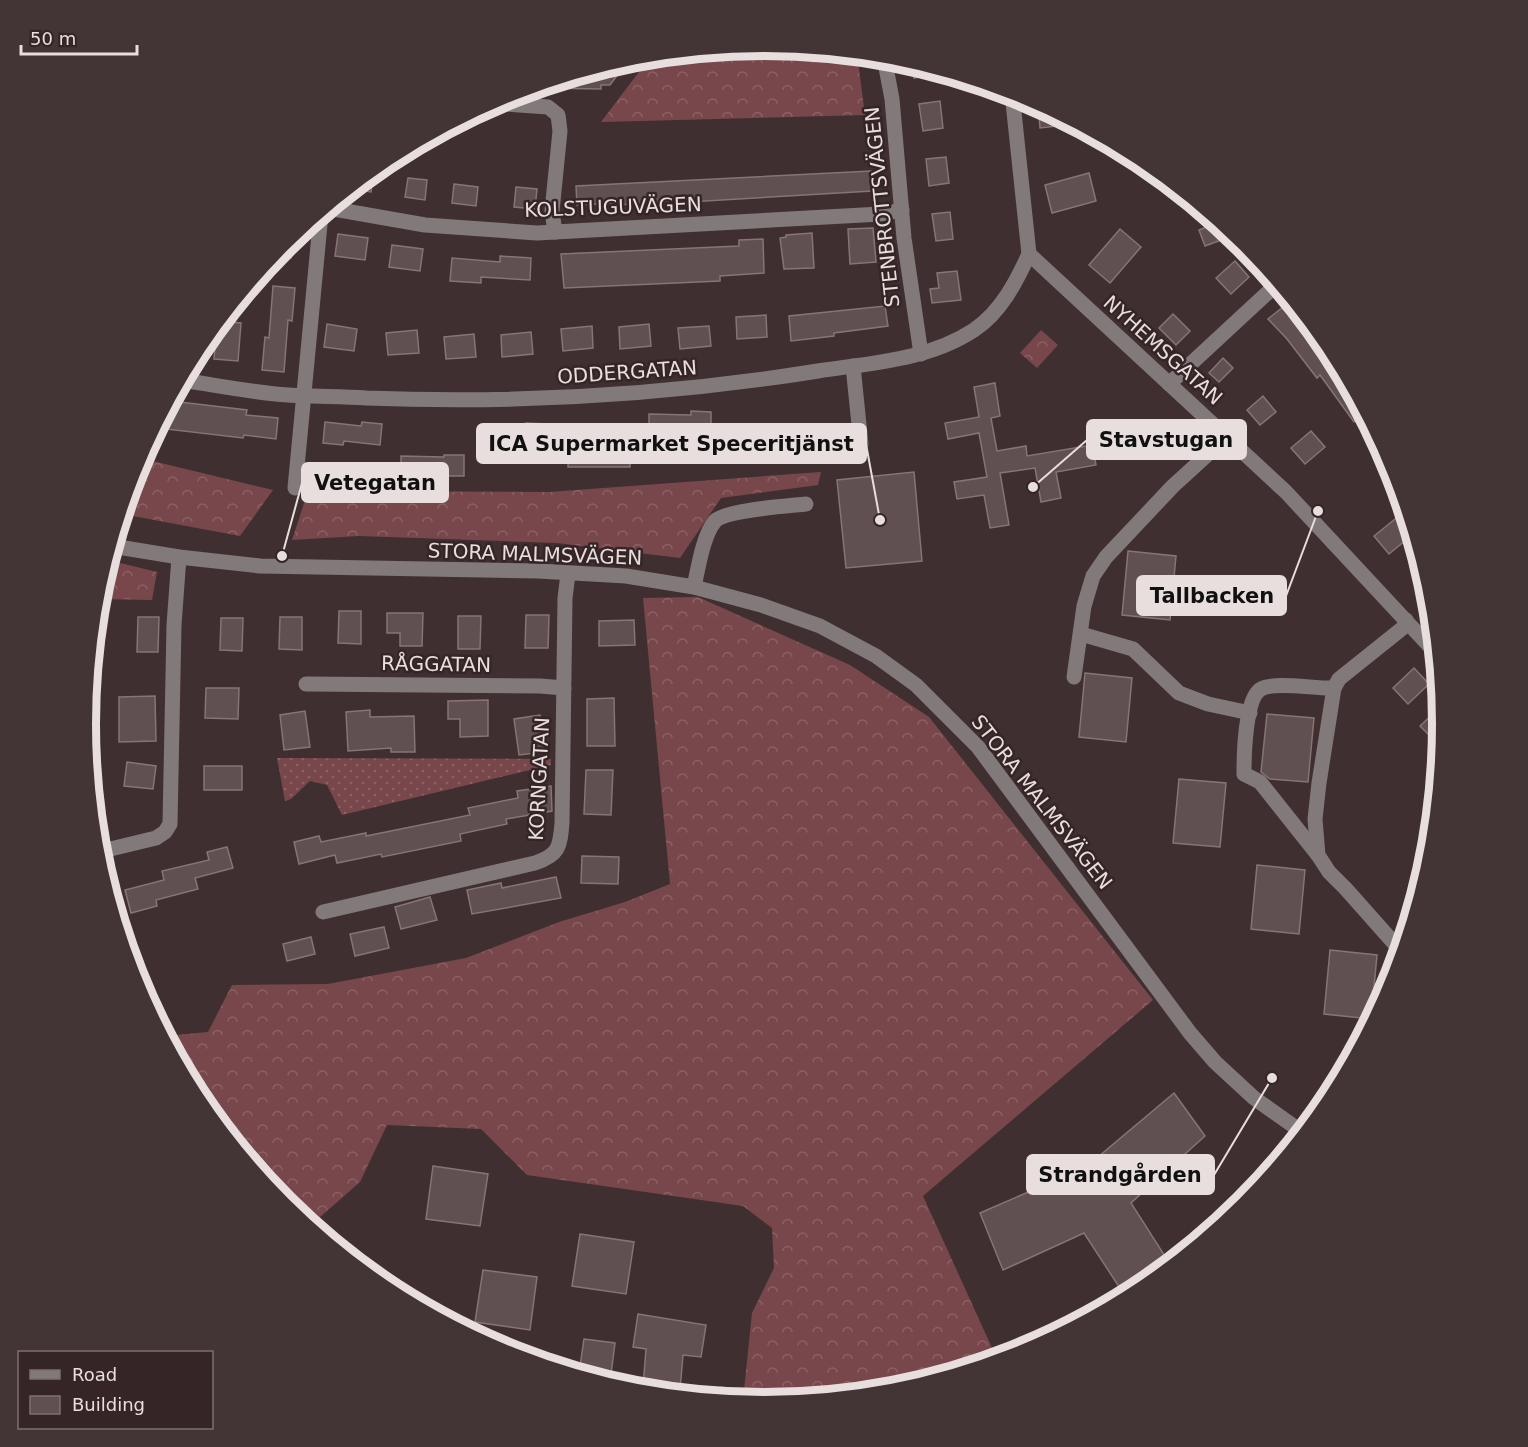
<svg xmlns="http://www.w3.org/2000/svg" width="1528" height="1447" font-family="'DejaVu Sans',sans-serif">
<defs>
<pattern id="grass-dots" width="8" height="8" patternUnits="userSpaceOnUse" patternTransform="scale(1.5)"><rect width="8" height="8" fill="#78474b"/><path d="M2 2h.1M6 6h.1" fill="none" stroke="#8b6164" stroke-width="1.8" stroke-linecap="round"/></pattern>
<pattern id="forest-crowns" width="20" height="18" patternUnits="userSpaceOnUse" patternTransform="scale(1.5)"><rect width="20" height="18" fill="#78474b"/><path d="M2 6a3 3 0 1 1 6 0M12 15a3 3 0 1 1 6 0" fill="none" stroke="#8b6164"/></pattern>
</defs>
<rect width="100%" height="100%" fill="#402f30"/>
<path fill="url(#grass-dots)" d="M277 758 551 759V765L342 815 327 785 310 781 291 799 285 801Z"/>
<g fill="url(#forest-crowns)">
<path d="M764 45 857 54 865 115 601 122 651 56Z"/>
<path d="M1041 330 1058 345 1037 368 1020 353Z"/>
<path d="M140 458 273 490 240 536 122 514Z"/>
<path d="M821 472 818 485 721 498 680 558 557 543 359 536 292 540 308 491 549 492Z"/>
<path d="M108 560 157 572 152 600 98 599Z"/>
<path d="M698 597 850 665 929 717 1153 1000 923 1196 997 1359 896 1389 764 1402 743 1400 752 1313 774 1268 772 1228 743 1206 527 1175 481 1129 387 1125 360 1182 311 1225 284 1203 200 1100 165 1036 208 1032 232 985 328 984 466 958 559 922 625 902 670 884 643 598Z"/>
<path d="M92 657 94 748 88 750 86 723Z"/>
</g>
<g fill="#615051" stroke="#877475" stroke-width="1.5">
<path d="M630 58 610 85H601V89L541 88V86Z"/>
<path d="M911 63 918 65 943 72 914 78Z"/>
<path d="M940 101 943 128 923 131 919 104Z"/>
<path d="M1038 104 1074 124H1075L1040 128Z"/>
<path d="M946 157 949 183 929 186 926 159Z"/>
<path d="M374 170 371 192 351 189 360 182Z"/>
<path d="M871 171 872 191 689 202V199L619 205V203L577 205 576 186Z"/>
<path d="M1089 173 1096 201 1052 213 1045 185Z"/>
<path d="M408 178 427 180 425 200 405 197Z"/>
<path d="M454 184 478 187 476 206 452 203Z"/>
<path d="M516 187 537 189 535 209 514 207Z"/>
<path d="M950 212 953 239 936 241 932 214Z"/>
<path d="M1218 223 1224 239 1205 246 1199 230Z"/>
<path d="M873 228 876 262 850 264 848 229Z"/>
<path d="M1120 229 1141 247 1110 283 1089 265Z"/>
<path d="M812 233 814 268 784 269 780 238 786 237V235Z"/>
<path d="M338 234 368 238 365 260 335 256Z"/>
<path d="M293 237 291 258 274 257 284 243Z"/>
<path d="M763 239 764 273 720 276V281L564 288 561 254 739 246V240Z"/>
<path d="M392 245 423 249 420 271 389 267Z"/>
<path d="M500 256 531 258 530 280 481 277V283L450 281 452 258 500 262Z"/>
<path d="M1235 261 1249 277 1231 294 1216 278Z"/>
<path d="M957 271 961 300 932 303 930 289 939 288 937 273Z"/>
<path d="M273 286 295 288 292 321 288 320 284 372 262 370 265 337 269 338Z"/>
<path d="M1288 303 1315 335 1317 333 1328 347 1364 414 1354 422 1320 375 1317 378 1287 339 1268 319Z"/>
<path d="M885 306 888 326 834 333V336L791 341 789 316Z"/>
<path d="M1173 314 1190 331 1176 345 1159 328Z"/>
<path d="M766 315 767 337 737 339 736 317Z"/>
<path d="M220 321 241 323 238 361 214 359 217 325Z"/>
<path d="M327 324 357 329 354 351 324 347Z"/>
<path d="M649 324 651 346 620 349 619 327Z"/>
<path d="M592 326 593 348 563 351 561 329Z"/>
<path d="M709 326 711 346 680 349 678 328Z"/>
<path d="M417 330 419 353 388 355 386 333Z"/>
<path d="M531 332 533 354 502 357 501 335Z"/>
<path d="M474 334 476 357 446 359 444 337Z"/>
<path d="M1223 358 1233 368 1219 382 1209 373Z"/>
<path d="M995 383 1000 416 991 418 997 451 1026 446 1027 456 1092 445 1096 465 1056 472 1061 498 1041 502 1035 468 1000 473 1009 525 990 528 984 495 957 499 954 482 987 477 979 433 948 439 945 423 979 417 974 387Z"/>
<path d="M1263 396 1276 412 1260 425 1247 410Z"/>
<path d="M171 401 247 410 246 415 278 418 276 439 244 435 243 438 157 428Z"/>
<path d="M691 411 711 412V433L669 432V435L649 434V414L691 415Z"/>
<path d="M325 422 361 426 362 422 382 424 380 445 344 441 343 445 323 443Z"/>
<path d="M526 423 547 424 546 444 485 445 486 424 526 425Z"/>
<path d="M1311 431 1325 447 1305 464 1291 448Z"/>
<path d="M569 446H630V467H568Z"/>
<path d="M444 455H464V476H401V456L444 457Z"/>
<path d="M914 472 922 561 846 568 837 480Z"/>
<path d="M1405 511 1412 535 1389 554 1374 536Z"/>
<path d="M1128 551 1176 556 1170 620 1122 615Z"/>
<path d="M339 611H361V644L338 643Z"/>
<path d="M387 613H423L422 646H400V633H387Z"/>
<path d="M526 615H549L548 648H525Z"/>
<path d="M458 616H481L480 649H458Z"/>
<path d="M138 617H159L158 652H137Z"/>
<path d="M280 617H302V650L279 649Z"/>
<path d="M221 618H243L242 651 220 650Z"/>
<path d="M634 620 635 645 599 646V621Z"/>
<path d="M1414 668 1429 684 1408 704 1393 688Z"/>
<path d="M1085 673 1132 678 1126 742 1079 737Z"/>
<path d="M206 688H239L238 719 205 718Z"/>
<path d="M155 696 156 741 119 742V697Z"/>
<path d="M614 698 615 746H587V699Z"/>
<path d="M488 700V736L460 737V719H448V701Z"/>
<path d="M1441 706V735L1435 741 1420 726Z"/>
<path d="M370 710V717L414 716 415 752H391V748L348 751 346 712Z"/>
<path d="M305 711 310 747 284 750 280 715Z"/>
<path d="M1267 714 1314 718 1308 782 1270 779 1261 772Z"/>
<path d="M540 715 544 752 519 755 514 719Z"/>
<path d="M127 762 156 766 153 789 124 786Z"/>
<rect x="204" y="766" width="38" height="24"/>
<path d="M586 770H613L611 815 584 814Z"/>
<path d="M1179 779 1226 783 1220 847 1173 843Z"/>
<path d="M551 786 552 811 506 819 507 824 460 834 461 841 382 857 381 854 337 863 335 855 299 864 294 842 319 836 321 842 366 833V836L470 815 468 808 518 798 517 791Z"/>
<path d="M227 847 233 868 195 878 198 889 156 900 157 906 131 913 125 890 164 880 162 871 209 860 207 852Z"/>
<path d="M582 856 619 857 618 884 581 883Z"/>
<path d="M1257 865 1305 870 1299 934 1251 929Z"/>
<path d="M556 877 561 898 472 914 467 890 501 883 502 888Z"/>
<path d="M430 897 437 920 401 929 395 907Z"/>
<path d="M384 927 389 948 355 956 350 934Z"/>
<path d="M311 937 315 954 287 961 283 944Z"/>
<path d="M1330 950 1377 955 1371 1019 1324 1014Z"/>
<path d="M1174 1093 1205 1136 1131 1203 1170 1264 1141 1288 1125 1296 1084 1233 1003 1270 980 1213 1086 1167Z"/>
<path d="M433 1166 488 1174 480 1226 426 1219Z"/>
<path d="M580 1234 634 1242 626 1294 572 1286Z"/>
<path d="M483 1270 537 1277 530 1330 475 1322Z"/>
<path d="M638 1314 706 1325 701 1357 683 1355 680 1390 643 1387 646 1349 633 1347Z"/>
<path d="M584 1339 615 1343 610 1382 579 1373Z"/>
</g>
<g fill="none" stroke-linecap="round" stroke-linejoin="round">
<g stroke="#827a7a" stroke-width="15">
<path d="M884 57 892 99 904 238 921 354"/>
<path d="M1012 93 1029 254 1286 492 1435 652"/>
<path d="M492 103 548 107 558 115 560 131 552 211 555 232"/>
<path d="M328 208 425 225 537 233 881 214 902 210"/>
<path d="M853 366 861 444"/>
<path d="M182 380C213 385 244 391 276 394 306 397 336 396 366 398 518 404 668 395 818 371 870 363 929 360 974 330 1001 312 1016 282 1029 254"/>
<path d="M1169 384 1277 284"/>
<path d="M295 488 321 214"/>
<path d="M112 546 179 557 260 566 538 571 626 576 694 587 761 605 820 626 876 656 916 685 978 747 1190 1033 1215 1062 1254 1098 1302 1132"/>
<path d="M694 587C698 569 703 535 715 521 726 510 788 506 806 504"/>
<path d="M1081 634 1133 649 1179 693 1208 704 1250 713"/>
<path d="M1074 677 1084 606 1093 576 1106 557 1173 486 1219 444 1223 434"/>
<path d="M306 684 540 686 564 688"/>
<path d="M1334 688 1319 783 1315 819 1318 855 1329 872 1346 889 1401 951"/>
<path d="M98 852 156 838 165 832 170 824 174 625 179 557"/>
<path d="M1318 855 1260 782 1244 774C1244 757 1245 698 1261 689 1274 681 1316 689 1334 688L1339 679 1404 627 1406 620"/>
<path d="M323 912 535 863C559 855 560 847 562 823L565 598 568 574"/>
<path d="M720 1398 722 1394"/>
</g>
</g>
<g text-anchor="middle" dominant-baseline="central" stroke-width="5" stroke-linejoin="round" paint-order="stroke">
<g font-size="20" fill="#e8dede" stroke="#352526">
<text transform="translate(613 207) rotate(-2)">KOLSTUGUVÄGEN</text>
<text transform="translate(882 207) rotate(-96)">STENBROTTSVÄGEN</text>
<text transform="translate(1163 350) rotate(42)">NYHEMSGATAN</text>
<text transform="translate(627 372) rotate(-4)">ODDERGATAN</text>
<text transform="translate(535 554) rotate(2)">STORA MALMSVÄGEN</text>
<text transform="translate(436 664) rotate(1)">RÅGGATAN</text>
<text transform="translate(539 779) rotate(-87)">KORNGATAN</text>
<text transform="translate(1042 802) rotate(52)">STORA MALMSVÄGEN</text>
</g>
</g>
<path d="M0 0H1528V1447H0ZM96 724a668 668 0 1 1 1336 0a668 668 0 1 1-1336 0Z" fill="#433435" fill-rule="evenodd"/>
<path fill="none" stroke="#e8dede" stroke-width="8" d="M96 724a668 668 0 1 1 1336 0a668 668 0 1 1-1336 0Z"/>
<path fill="none" stroke="#e8dede" stroke-width="2" d="M1033 487L1087 440M880 520L866 444M282 556L302 483M1318 511L1286 596M1272 1078L1214 1175"/>
<g fill="#e8dede" stroke="#352526" stroke-width="2">
<circle cx="1033" cy="487" r="6"/>
<circle cx="880" cy="520" r="6"/>
<circle cx="282" cy="556" r="6"/>
<circle cx="1318" cy="511" r="6"/>
<circle cx="1272" cy="1078" r="6"/>
</g>
<g fill="#e8dede" stroke="#e8dede" stroke-width="2">
<rect x="1087" y="420" width="159" height="39" rx="6"/>
<rect x="477" y="424" width="389" height="39" rx="6"/>
<rect x="302" y="463" width="146" height="39" rx="6"/>
<rect x="1137" y="576" width="149" height="39" rx="6"/>
<rect x="1027" y="1155" width="187" height="39" rx="6"/>
</g>
<g font-size="21" text-anchor="middle" font-weight="bold" fill="#111">
<text x="1166" y="447">Stavstugan</text>
<text x="671" y="451">ICA Supermarket Speceritjänst</text>
<text x="375" y="490">Vetegatan</text>
<text x="1212" y="603">Tallbacken</text>
<text x="1120" y="1182">Strandgården</text>
</g>
<rect x="18" y="1351" width="195" height="78" fill="#352526" stroke="#7d6f70" stroke-width="1.5"/>
<rect x="30" y="1370" width="30" height="9" fill="#827a7a" stroke="#7d6f70" stroke-width="1.5"/>
<text x="72" y="1381" font-size="18" fill="#e8dede">Road</text>
<rect x="30" y="1396" width="30" height="18" fill="#615051" stroke="#7d6f70" stroke-width="1.5"/>
<text x="72" y="1411" font-size="18" fill="#e8dede">Building</text>
<path d="M21 45v9h116v-9" fill="none" stroke="#e8dede" stroke-width="3"/>
<text x="30" y="45" font-size="18" fill="#e8dede" stroke="#352526" stroke-width="4.5" paint-order="stroke">50 m</text>
</svg>
